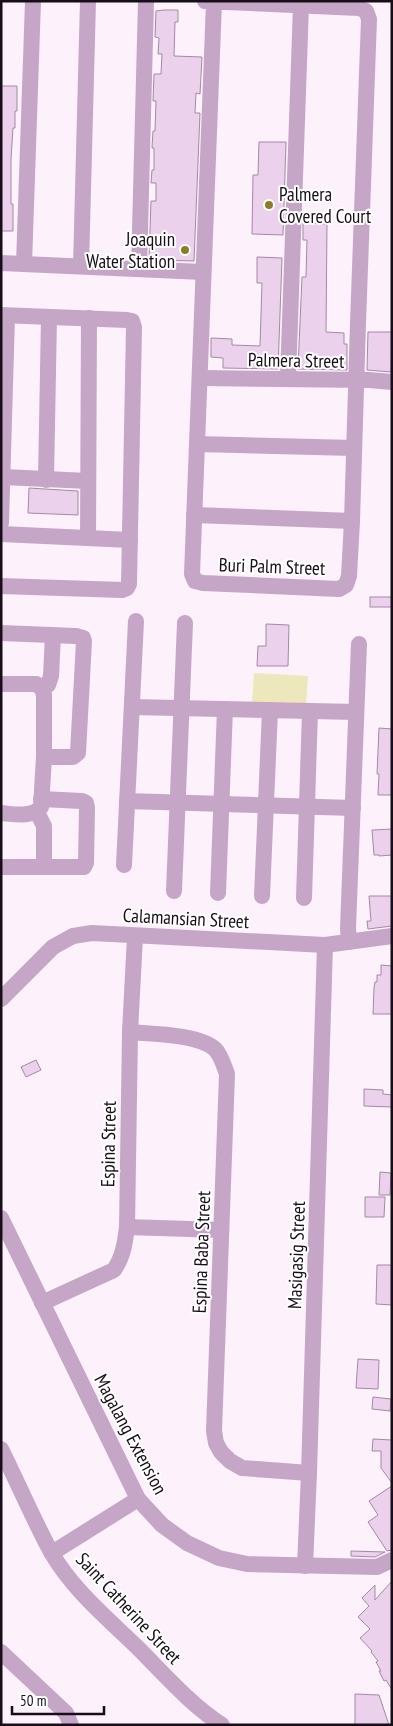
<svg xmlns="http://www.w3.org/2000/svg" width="393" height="1726" font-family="'PT Sans Narrow',sans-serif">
<rect width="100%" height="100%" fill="#fdf1fc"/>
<path fill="#ede7bc" d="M254 673 308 676 306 705 252 703Z"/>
<g fill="#ecd1ec" stroke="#a38aa3">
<path d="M164 10H178V22H175L174 56 202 57 200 94 196 93 195 113H200L194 261 149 260 151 201H156V183H151L152 170H154V148H152L153 131H155L156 101H153L154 74H161L162 54H158L159 38 155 37 156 11Z"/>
<path d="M1 86H17V111H15V128H13L11 159V204H13V231H1Z"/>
<path d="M259 142H286L283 235 252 234 253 175H258Z"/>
<path d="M303 223 327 224 326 332 344 333V344H347V370L298 369 302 277H306L307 240H303Z"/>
<path d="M257 257 282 258 278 369 223 368V358L211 357V338L232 339V345L260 346 262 283H257Z"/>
<path d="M368 332H392L391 372 367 370Z"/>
<path d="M29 488 78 491V515L28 513Z"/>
<rect x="370" y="597" width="22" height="10"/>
<path d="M266 624 289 625 288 666H257L258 646H266Z"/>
<path d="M379 728 392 729V795H378L379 774H377Z"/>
<path d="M392 829V855L379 856V855H374L372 830Z"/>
<path d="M369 896H392V926L368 929 367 921H371Z"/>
<path d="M381 965 392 966V1014H373L374 988 375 982H377V975H381Z"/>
<path d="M36 1060 41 1070 26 1077 21 1067Z"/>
<path d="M364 1089 383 1090V1094L392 1095V1107L364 1106Z"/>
<path d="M380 1172 391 1173 390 1195H379Z"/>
<path d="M365 1197H385L384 1217H365Z"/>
<path d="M377 1265H392V1305L376 1304Z"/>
<path d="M358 1359 379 1360 378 1389 356 1388Z"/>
<path d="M373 1397 391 1399 390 1411 372 1409Z"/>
<path d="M373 1439 392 1440V1483L381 1468V1451H372Z"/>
<path d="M392 1486V1550L387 1551 368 1522 378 1515 369 1501Z"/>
<path d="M351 1551 385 1552 375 1557 351 1556Z"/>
<path d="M392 1581V1690L386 1680 384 1681 379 1671H381L376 1662 378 1661 371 1652 372 1651 360 1638 370 1629 358 1617 369 1606 362 1598 375 1585V1600Z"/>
<path d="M355 1694 379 1695 389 1725H355Z"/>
</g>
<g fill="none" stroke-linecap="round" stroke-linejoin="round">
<g stroke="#c6a6c6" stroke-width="16">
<path d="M205 1 226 2 359 8 366 11 369 19 358 323 352 521 349 576 346 585 339 589 203 583 195 581 192 574 214 2"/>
<path d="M1 263 203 272"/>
<path d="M24 264 33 1"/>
<path d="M81 266 88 1"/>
<path d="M139 269 146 1"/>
<path d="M1 315 127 320 132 321 134 327 129 584 127 588 122 590 1 586"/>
<path d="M200 378 369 380 392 382"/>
<path d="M288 379 301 5"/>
<path d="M197 444 354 448"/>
<path d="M3 477 88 481"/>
<path d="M46 480 49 317"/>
<path d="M194 515 352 521"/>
<path d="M1 523 7 316"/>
<path d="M1 534 130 540"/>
<path d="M88 538 89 318"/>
<path d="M1 633 76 636 83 638 84 641 78 753 73 757H44"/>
<path d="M1 684H36L42 688 44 695V757L41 807C32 818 14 814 1 813"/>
<path d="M42 688 48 685 51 676 53 635"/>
<path d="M132 707 356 712"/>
<path d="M127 801 353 808"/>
<path d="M37 812 44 826V867"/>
<path d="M124 865 136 621"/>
<path d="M1 867H84L86 863 87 808 86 803 82 801 41 799"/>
<path d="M174 891 185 623"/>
<path d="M218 893 225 709"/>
<path d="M262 896 270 710"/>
<path d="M304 898 310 711"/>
<path d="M349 942 348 928 359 644"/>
<path d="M1 999 53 947 73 936 92 933 325 945 392 936"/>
<path d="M130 1032C153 1034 198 1034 215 1049 221 1055 224 1066 227 1074L214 1431 216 1443 221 1452 230 1461 242 1468 309 1473"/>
<path d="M1 1218 138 1499 162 1525 187 1543 219 1558 247 1564 377 1567 392 1560"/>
<path d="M127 1227 221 1230"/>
<path d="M42 1303 114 1270C123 1257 125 1243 127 1227L130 1032 135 937"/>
<path d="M1 1449C18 1483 33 1519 51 1552 72 1589 107 1618 138 1648 165 1675 190 1704 222 1725"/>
<path d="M52 1553 138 1499"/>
<path d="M305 1566 309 1473 325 945"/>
<path d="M1 1652 66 1713 71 1725"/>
</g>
</g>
<g fill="#8b7e25" stroke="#fff" stroke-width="2">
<circle cx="269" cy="205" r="5"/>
<circle cx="185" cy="250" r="5"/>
</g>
<g text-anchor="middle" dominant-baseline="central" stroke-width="4" stroke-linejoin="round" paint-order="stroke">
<g font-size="19" fill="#170e17" stroke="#fff" text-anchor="start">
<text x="279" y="194">Palmera<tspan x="279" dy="22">Covered Court</tspan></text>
<text x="175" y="239" text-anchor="end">Joaquin<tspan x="175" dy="22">Water Station</tspan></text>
</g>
<g font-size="19" fill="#170e17" stroke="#fff">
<text transform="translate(296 360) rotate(1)">Palmera Street</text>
<text transform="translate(272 566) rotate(2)">Buri Palm Street</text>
<text transform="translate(186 918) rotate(3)">Calamansian Street</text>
<text transform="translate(108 1144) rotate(-89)">Espina Street</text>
<text transform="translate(201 1252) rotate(-88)">Espina Baba Street</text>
<text transform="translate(296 1255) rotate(-88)">Masigasig Street</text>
<text transform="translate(131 1434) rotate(62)">Magalang Extension</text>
<text transform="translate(129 1608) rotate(47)">Saint Catherine Street</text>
</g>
</g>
<rect width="393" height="1726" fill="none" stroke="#170e17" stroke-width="5"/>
<path d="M12 1706v8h92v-8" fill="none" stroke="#170e17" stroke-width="2.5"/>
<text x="20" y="1706" font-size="15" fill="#170e17" stroke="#ffffff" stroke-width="4" paint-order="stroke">50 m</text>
</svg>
